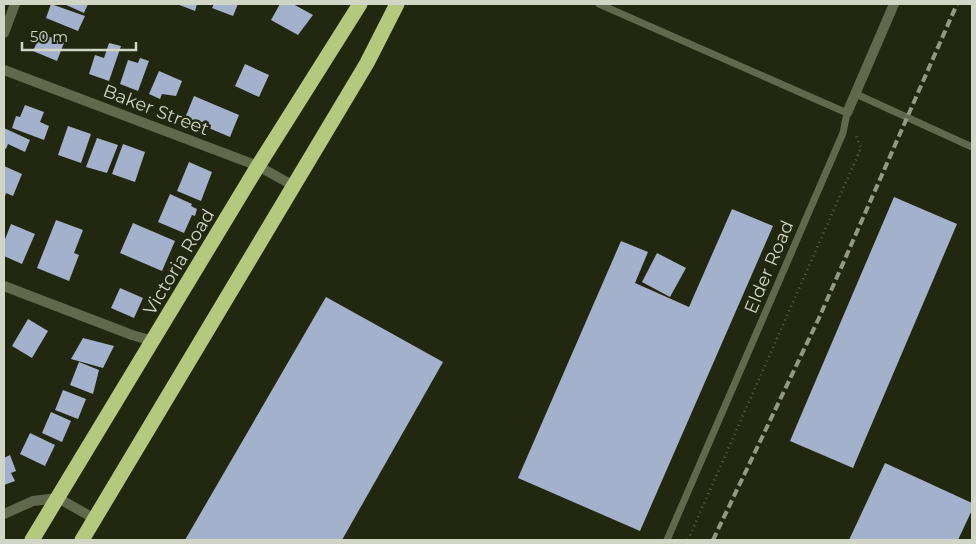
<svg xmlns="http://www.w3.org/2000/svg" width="976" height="544" font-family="Montserrat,sans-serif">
<rect width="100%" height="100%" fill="#22280f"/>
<g fill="#a4b1cd">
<path d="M51 4 85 16 78 31 46 18Z"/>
<path d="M64 4H88L84 13Z"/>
<path d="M177 4H197L195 11Z"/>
<path d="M214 4H238L233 16 212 8Z"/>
<path d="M280 4H293L313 15 298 35 271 20Z"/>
<path d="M41 33 64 43 57 61 33 51Z"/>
<path d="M109 43 121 46 109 81 89 74 95 55 104 58Z"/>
<path d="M140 58 149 61 138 91 120 84 128 60 138 63Z"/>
<path d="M245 64 269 75 259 97 235 86Z"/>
<path d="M159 71 182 81 176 96 162 94 160 99 149 94Z"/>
<path d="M194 96 239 115 230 137 185 118Z"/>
<path d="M25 105 44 112 40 122 49 126 44 140 12 128 16 116 20 117Z"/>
<path d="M68 126 91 134 81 163 58 155Z"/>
<path d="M4 128 30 140 25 152 8 144 6 149 4 148Z"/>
<path d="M97 138 118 145 107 173 86 167Z"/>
<path d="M123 144 145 152 135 182 112 174Z"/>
<path d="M189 162 212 172 201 201 177 191Z"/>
<path d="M4 166 22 174 13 196 6 193 4 199Z"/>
<path d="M170 194 192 204 191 206 197 209 195 216 192 215 184 233 158 222Z"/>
<path d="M894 197 957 224 853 468 790 441Z"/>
<path d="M732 209 773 226 640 531 518 478 621 241 648 252 635 283 689 307Z"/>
<path d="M56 220 83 230 74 253 79 255 69 281 37 268Z"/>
<path d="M133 223 175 241 162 271 120 253Z"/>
<path d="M11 224 35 234 22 264 4 256V242Z"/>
<path d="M657 253 686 268 670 297 642 282Z"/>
<path d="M120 288 143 298 134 318 111 308Z"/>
<path d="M326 297 443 362 342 540H185Z"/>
<path d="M28 319 48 331 32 358 12 346Z"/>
<path d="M83 338 114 346 103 368 71 359Z"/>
<path d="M79 362 99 370 93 394 70 385Z"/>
<path d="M63 390 86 399 78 419 55 410Z"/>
<path d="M51 412 71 421 62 442 42 433Z"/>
<path d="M30 433 55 445 45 466 20 454Z"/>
<path d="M10 455 16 471 11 473 15 481 4 485V458Z"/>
<path d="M885 463 972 503V510L958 540H849Z"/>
</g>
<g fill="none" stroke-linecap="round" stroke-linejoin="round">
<path stroke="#5c624c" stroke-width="2.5" stroke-dasharray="1 4" stroke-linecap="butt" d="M688 540 861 148 855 133"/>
<g stroke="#61694c" stroke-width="7">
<path d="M599 4 847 113 843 133 667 540"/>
<path d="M856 94 972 147"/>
</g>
<g stroke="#61694c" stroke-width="10">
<path d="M4 33 15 4"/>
<path d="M4 70 258 166 294 186"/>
<path d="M847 113 894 4"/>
<path d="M4 286 132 335 153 341"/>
<path d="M4 514 33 501 58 498 95 519"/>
</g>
<g stroke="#b5c97e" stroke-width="15">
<path d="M32 540 258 166 360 4"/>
<path d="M82 540 367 63 397 4"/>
</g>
<path stroke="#949986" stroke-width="4" stroke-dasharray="8 4" stroke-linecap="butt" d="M713 540 819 318 957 4"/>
</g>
<g text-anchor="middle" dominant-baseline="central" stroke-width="5" stroke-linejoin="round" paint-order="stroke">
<g font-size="18" fill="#d1d5c6" stroke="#22280f">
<text transform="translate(156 110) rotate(21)">Baker Street</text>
<text transform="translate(179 262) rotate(-59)">Victoria Road</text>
<text transform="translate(769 267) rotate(-67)">Elder Road</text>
</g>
</g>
<rect width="976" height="544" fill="none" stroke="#d1d5c6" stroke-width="10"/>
<path d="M22 42v8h114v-8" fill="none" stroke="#d1d5c6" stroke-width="2.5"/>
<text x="30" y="42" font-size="15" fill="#d1d5c6" stroke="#22280f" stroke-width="4" paint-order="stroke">50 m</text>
</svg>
